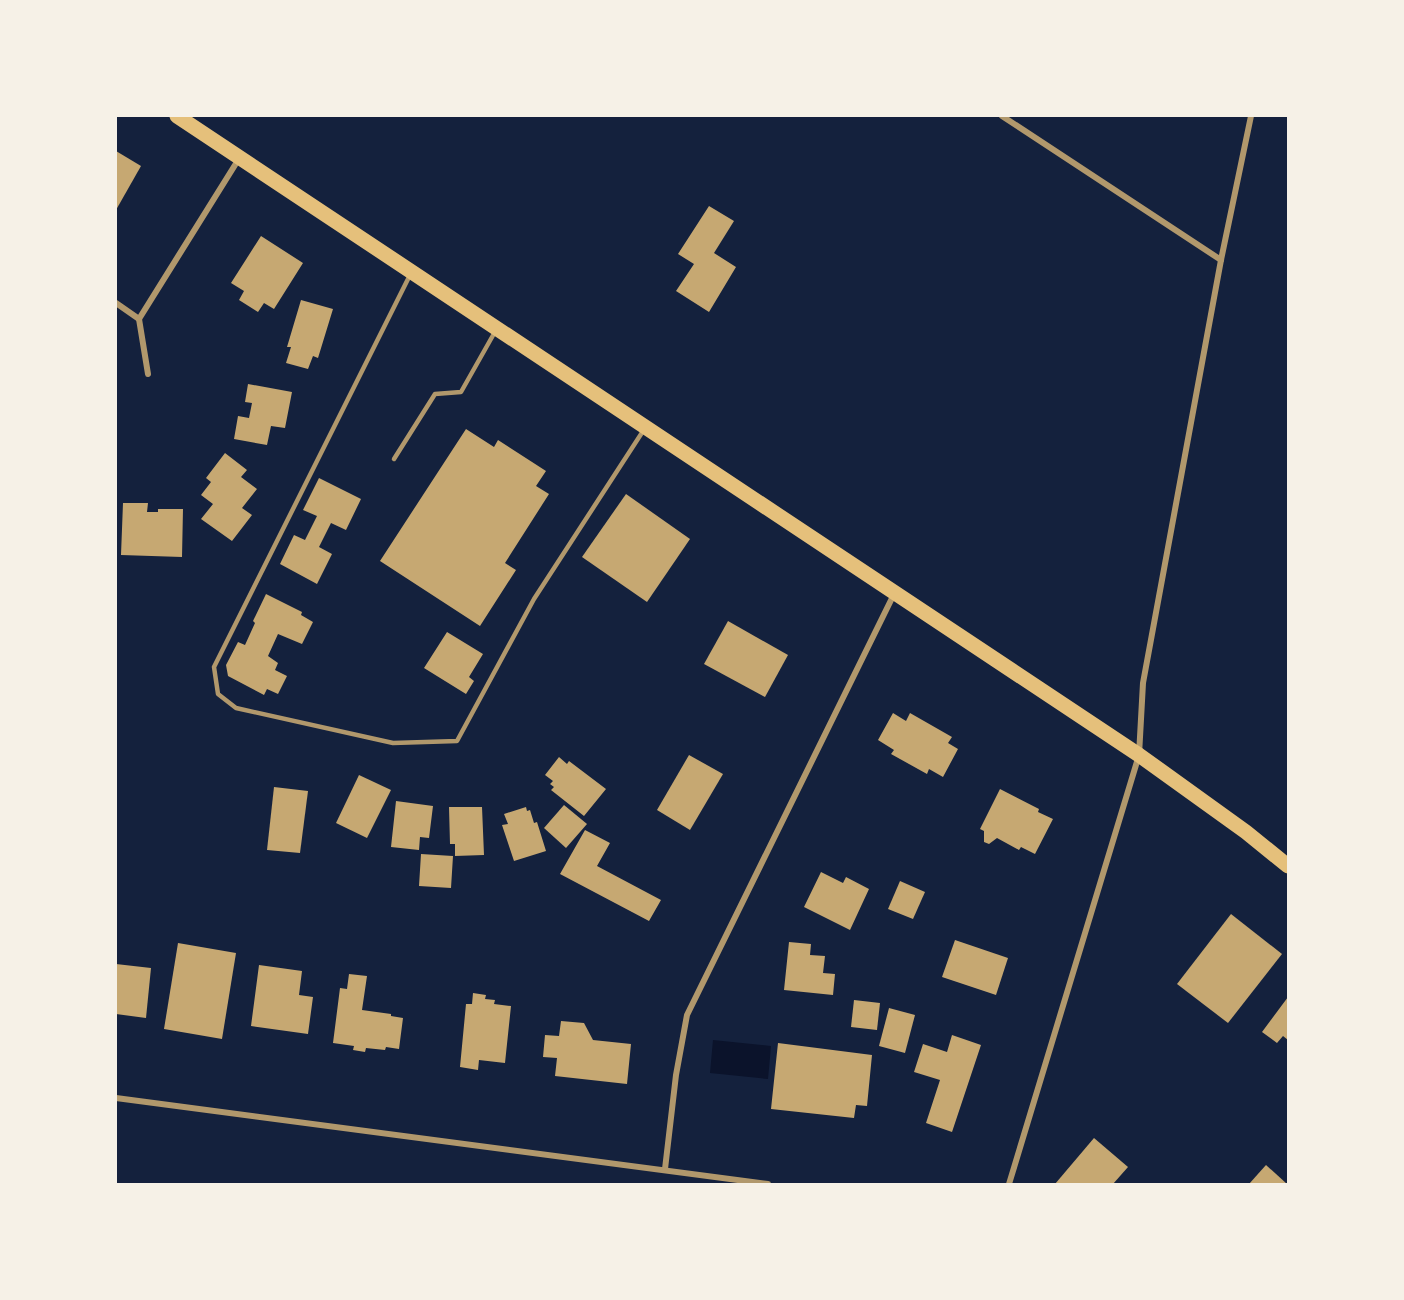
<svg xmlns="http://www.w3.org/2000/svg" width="1404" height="1300" font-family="Raleway,sans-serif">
<rect width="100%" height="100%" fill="#14213d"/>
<path fill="#0b132b" d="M713 1040 771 1046 768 1079 710 1073Z"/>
<g fill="#c6a872">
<path d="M116 151 141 166 116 210Z"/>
<path d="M709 206 734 221 714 253 736 267 709 312 676 291 694 264 678 254Z"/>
<path d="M261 236 303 263 274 309 264 303 258 312 239 300 244 291 231 283Z"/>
<path d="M301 300 333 309 318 358 313 356 308 369 286 363 291 347H287Z"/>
<path d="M248 384 292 392 285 428 271 426 267 445 234 439 238 416 249 418 252 403 245 402Z"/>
<path d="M466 429 494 447 498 440 546 471 536 486 549 494 505 563 516 570 480 626 380 561Z"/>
<path d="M225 453 247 470 241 477 257 489 242 508 252 515 232 541 201 519 213 504 201 495 211 482 206 478Z"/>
<path d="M319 478 361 499 346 530 331 523 319 547 332 554 317 584 280 564 294 535 305 540 317 516 303 510Z"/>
<path d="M626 494 690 539 647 602 582 557Z"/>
<path d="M123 503H148L147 512H158V509H183L182 557 121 555Z"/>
<path d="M266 594 302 612 301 615 313 622 302 644 278 634 268 656 278 663 275 670 287 676 278 694 267 689 264 695 228 676 226 665 238 642 245 645 255 623 253 621Z"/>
<path d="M728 621 788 655 765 697 704 664Z"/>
<path d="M447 632 483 654 469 677 474 681 466 694 424 668Z"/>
<path d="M893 713 906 721 910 713 952 737 948 743 958 749 943 777 929 769 927 774 891 754 894 750 878 740Z"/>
<path d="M689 755 723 774 690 830 657 810Z"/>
<path d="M559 757 567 764 569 761 606 789 584 816 551 790 554 787 550 784 553 781 545 775Z"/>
<path d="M359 775 391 790 367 838 336 823Z"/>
<path d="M274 787 308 791 300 853 267 850Z"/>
<path d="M1000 789 1039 809 1038 812 1053 819 1035 854 1021 847 1019 850 997 838 989 844 984 842V831L980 829Z"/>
<path d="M396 801 433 806 429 838 420 837 419 850 391 847Z"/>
<path d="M564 805 587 824 566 848 544 828Z"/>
<path d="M449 807H482L484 855 455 856V844H450Z"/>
<path d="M526 807 527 811 530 810 534 823 537 822 546 851 514 861 502 825 508 824 504 814Z"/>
<path d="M585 830 610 843 597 866 661 900 649 921 560 874Z"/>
<path d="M421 854 453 856 451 888 419 886Z"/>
<path d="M821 872 843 883 846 877 869 889 850 930 804 907Z"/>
<path d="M900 881 925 892 913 919 888 909Z"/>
<path d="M1231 914 1282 954 1228 1023 1177 984Z"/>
<path d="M955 940 1008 958 996 995 942 977Z"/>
<path d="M789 942 811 944 810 955 825 956 823 973 835 974 833 995 784 990Z"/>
<path d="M178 943 236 953 222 1039 164 1029Z"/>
<path d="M116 964 151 968 146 1018 116 1014Z"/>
<path d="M259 965 302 971 299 995 313 997 308 1034 251 1026Z"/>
<path d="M349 974 367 976 362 1010 391 1014V1016L403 1018 399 1049 386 1047 385 1050 366 1048 365 1052 353 1050 354 1046 333 1043 340 988 347 989Z"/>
<path d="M473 993 486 995 485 999 495 1000 494 1004 511 1006 505 1063 479 1060 478 1070 460 1067 466 1004H472Z"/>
<path d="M1288 997V1040L1283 1036 1277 1043 1262 1032Z"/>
<path d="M854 1000 880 1003 877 1030 851 1027Z"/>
<path d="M889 1008 915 1015 905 1053 879 1046Z"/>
<path d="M561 1021 584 1023 593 1040 631 1044 627 1084 555 1076 557 1058 543 1057 545 1035 559 1036Z"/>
<path d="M952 1035 981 1045 952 1132 926 1123 940 1080 914 1072 923 1044 947 1052Z"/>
<path d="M778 1043 872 1055 867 1106 856 1105 854 1118 771 1109Z"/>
<path d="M1094 1138 1128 1167 1113 1184H1055Z"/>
<path d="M1266 1165 1287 1184H1249Z"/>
</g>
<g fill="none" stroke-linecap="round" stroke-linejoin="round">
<g stroke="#b1986c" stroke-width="4.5">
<path d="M411 273 214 667 218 694 236 708 393 743 457 741 534 599 645 428"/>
<path d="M394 459 435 394 461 392 496 330"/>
</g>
<g stroke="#b1986c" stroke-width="6">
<path d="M1002 116 1221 260"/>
<path d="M116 303 139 319 240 157"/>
<path d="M139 319 148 374"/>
<path d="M116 1098 768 1184"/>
<path d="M665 1169 676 1075 687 1015 895 592"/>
<path d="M1009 1184 1139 755 1143 683 1221 260 1251 116"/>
</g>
<path stroke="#e5c07b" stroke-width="15" d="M177 116 1139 755 1246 832 1288 866"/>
</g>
<rect width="1404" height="1300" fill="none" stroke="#f6f1e7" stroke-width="234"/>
</svg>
